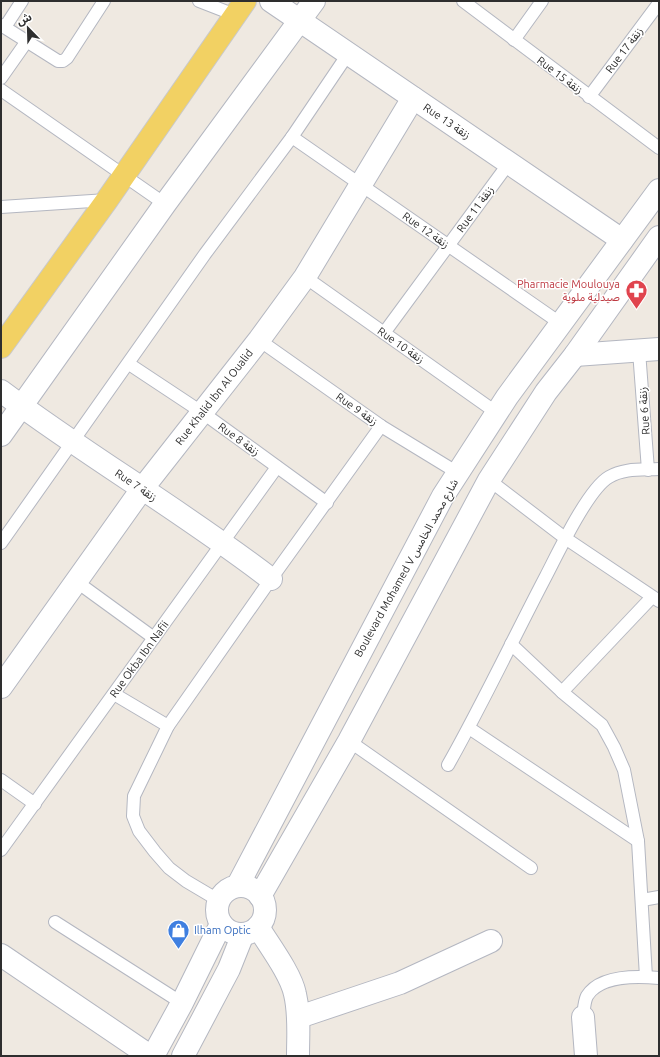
<svg xmlns="http://www.w3.org/2000/svg" width="660" height="1057" font-family="Ubuntu,'Noto Sans Arabic',sans-serif">
<rect width="100%" height="100%" fill="#efe9e1"/>
<g fill="none" stroke-linecap="round" stroke-linejoin="round">
<defs>
<g id="lane">
<path d="M199 1 235 15"/>
<path d="M463 1 659 148"/>
<path d="M1 25 58 61H63L67 58 104 1"/>
<path d="M5 27 22 1"/>
<path d="M514 40 542 1"/>
<path d="M1 78 27 41"/>
<path d="M1 90 165 204"/>
<path d="M589 97 659 3"/>
<path d="M292 137 560 323"/>
<path d="M1 207 107 200"/>
<path d="M305 277 497 413"/>
<path d="M384 333 509 163"/>
<path d="M259 340 381 426 458 473"/>
<path d="M639 351 648 470"/>
<path d="M129 364 203 413 327 503"/>
<path d="M489 480 565 538 659 601"/>
<path d="M1 543 205 254 292 137 348 54"/>
<path d="M77 582 154 638"/>
<path d="M511 644 562 692 602 725 614 747 624 770 638 841 646 977"/>
<path d="M562 692 652 597"/>
<path d="M114 694 168 726"/>
<path d="M469 728 638 841"/>
<path d="M349 741 531 868"/>
<path d="M448 765C483 703 513 639 546 576 558 553 588 489 609 477 624 468 642 470 659 469"/>
<path d="M1 780 35 804"/>
<path d="M1 850 277 467"/>
<path d="M218 900 186 881 169 868 155 852 139 831 133 816 134 796 168 726 271 579 381 426"/>
<path d="M642 900 659 897"/>
<path d="M55 922 182 1003"/>
<path d="M583 1017C584 1010 584 1002 587 996 600 975 638 976 659 978"/>
</g>
<g id="street">
<path d="M271 1 622 240"/>
<path d="M575 355 659 349"/>
<path d="M1 391C89 457 184 512 271 579"/>
<path d="M1 435 165 204 314 1"/>
<path d="M1 687 142 489 259 340 305 277 413 98"/>
<path d="M238 885 443 496 507 397 659 190"/>
<circle cx="241" cy="910" r="24"/>
<path d="M260 896 349 741 489 480 546 392 575 355 659 237"/>
<path d="M258 927C269 945 291 974 295 994 300 1015 298 1035 298 1056"/>
<path d="M1 955 150 1056"/>
<path d="M299 1017 400 983 491 941"/>
<path d="M583 1017 586 1056"/>
<path d="M153 1056 182 1003 221 924"/>
<path d="M183 1056 229 969 243 934"/>
</g>
<path id="primary" d="M1 347 107 200 245 1"/>
</defs>
<use href="#lane" stroke="#b4b7c1" stroke-width="14"/>
<use href="#street" stroke="#b4b7c1" stroke-width="24"/>
<use href="#primary" stroke="#c9c9c9" stroke-width="24"/>
<use href="#lane" stroke="#fff" stroke-width="12"/>
<use href="#street" stroke="#fff" stroke-width="22"/>
<use href="#primary" stroke="#f2d163" stroke-width="22"/>
</g>
<defs>
<symbol id="pharmacy-pin" viewBox="-11 -11 22 30"><path d="M0 17L-7.5 6A9.5 9.5 0 1 1 7.5 6Z" fill="#e0444e" stroke="#fff"/><path d="M-2-6h4v4h4v4h-4v4h-4v-4h-4v-4h4Z" fill="#fff"/></symbol>
<symbol id="shop-pin" viewBox="-11 -11 22 30"><path d="M0 17L-7.5 6A9.5 9.5 0 1 1 7.5 6Z" fill="#3f7fe0" stroke="#fff"/><path d="M-5-2.5h2.3a2.7 3.5 0 0 1 5.4 0H5L5.5 6h-11ZM-1.5-2.5h3a1.5 2.3 0 0 0-3 0Z" fill="#fff"/></symbol>
</defs>
<g fill-rule="evenodd">
<use href="#pharmacy-pin" x="624" y="278" width="25" height="34"/>
<use href="#shop-pin" x="166" y="918" width="25" height="34"/>
</g>
<g text-anchor="middle" dominant-baseline="central" stroke-width="3" stroke-linejoin="round" paint-order="stroke">
<g font-size="11" fill="#2e2e2e" stroke="#fff">
<text transform="translate(624 50) rotate(-53)">Rue 17 زنقة</text>
<text transform="translate(560 75) rotate(37)">Rue 15 زنقة</text>
<text transform="translate(447 121) rotate(34)">Rue 13 زنقة</text>
<text transform="translate(475 209) rotate(-54)">Rue 11 زنقة</text>
<text transform="translate(426 230) rotate(35)">Rue 12 زنقة</text>
<text transform="translate(401 345) rotate(35)">Rue 10 زنقة</text>
<text transform="translate(214 397) rotate(-52)">Rue Khalid Ibn Al Oualid</text>
<text transform="translate(357 409) rotate(35)">Rue 9 زنقة</text>
<text transform="translate(644 411) rotate(-94)">Rue 6 زنقة</text>
<text transform="translate(239 439) rotate(36)">Rue 8 زنقة</text>
<text transform="translate(136 485) rotate(34)">Rue 7 زنقة</text>
<text transform="translate(406 568) rotate(-61)">Boulevard Mohamed V شارع محمد الخامس</text>
<text transform="translate(139 659) rotate(-54)">Rue Okba Ibn Nafii</text>
</g>
<g font-size="11" fill="#be3a42" stroke="#fff" text-anchor="end">
<text x="620" y="284">Pharmacie Moulouya<tspan x="620" dy="13">صيدلية ملوية</tspan></text>
</g>
<g font-size="11" fill="#366cbe" stroke="#fff" text-anchor="start">
<text x="194" y="930">Ilham Optic</text>
</g>
</g>
<rect width="660" height="1057" fill="none" stroke="#2e2e2e" stroke-width="4"/>
<g transform="translate(28 28) rotate(337)" stroke="#ffffff" stroke-width="3" paint-order="stroke">
<path d="M0-3L7 15L0 10L-7 15Z" fill="#2e2e2e"/>
<text y="-6" font-size="11" font-weight="bold" text-anchor="middle" fill="#2e2e2e">ش</text>
</g>
</svg>
